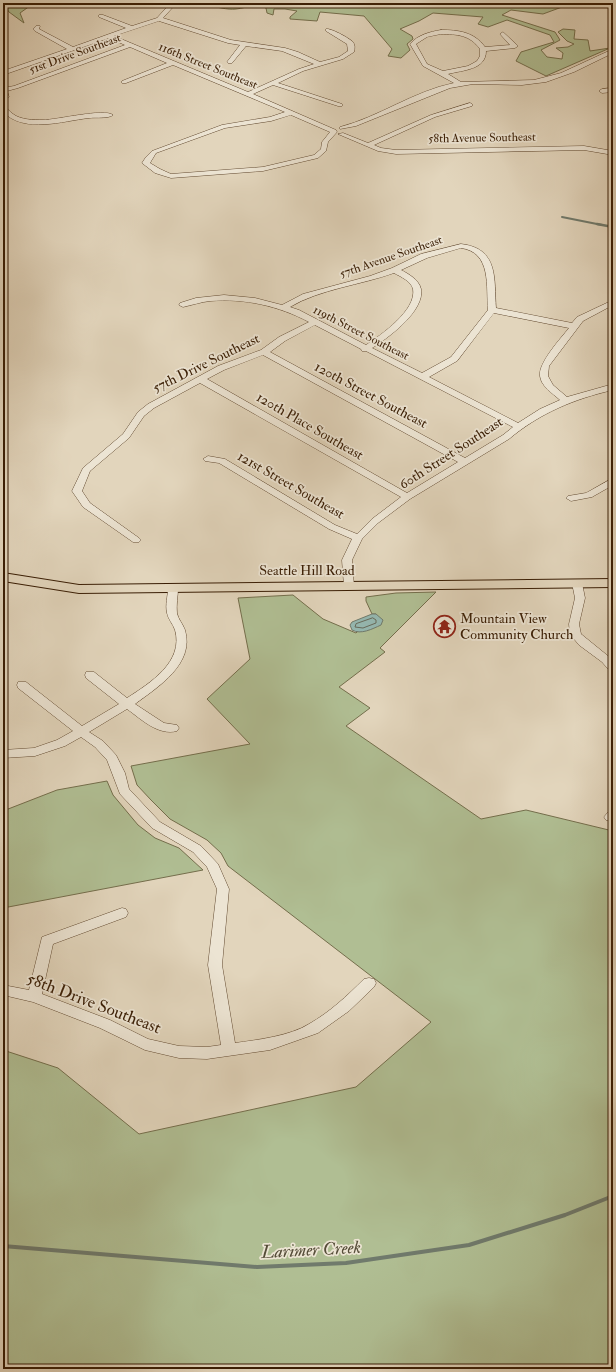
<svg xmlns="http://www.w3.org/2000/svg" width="616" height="1372" font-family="'IM FELL Double Pica',serif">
<rect width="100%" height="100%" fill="#e2d5bc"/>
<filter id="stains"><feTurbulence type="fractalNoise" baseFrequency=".005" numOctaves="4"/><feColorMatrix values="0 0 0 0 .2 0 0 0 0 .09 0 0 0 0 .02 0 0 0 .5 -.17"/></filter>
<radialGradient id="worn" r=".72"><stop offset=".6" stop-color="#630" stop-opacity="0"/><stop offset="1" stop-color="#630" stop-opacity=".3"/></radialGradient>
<g fill="#b0be93" stroke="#746e4c">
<path d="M3 3H34L20 13 24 23 9 12Z"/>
<path d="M208 3H566L562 7 543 14 511 10 502 15 555 32 560 40 541 50 547 57 562 59 563 53 556 48 568 47 574 44 567 41 558 32 563 29 575 30 574 39 588 40 590 51 610 48 546 76 516 61 521 52 554 42 550 35 507 20 488 27 478 24 483 17 433 13 419 21 400 29 412 36 413 39 407 44 410 50 401 58 388 56 392 49 364 16 320 12 317 21 290 19V17L297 11 285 9H274L273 15 267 13 266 8C254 2 248 8 236 9 227 10 217 7 208 5Z"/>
<path d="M436 592 380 648 385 652 339 687 370 708 346 726 481 819 526 810 613 831V1369H3V1050L58 1068 139 1134 356 1087 431 1022 228 866 221 853 207 840 170 819 151 800 137 785 131 766 250 744 207 699 250 659 238 598 293 595 323 619 356 633 376 614H372L366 601V597L396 593Z"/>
<path d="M107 781 113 795 138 825 155 838 179 848 203 870 3 908V811L57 790Z"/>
</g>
<path fill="#95b8b1" stroke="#707a6c" d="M372 614H376L383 620 381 625C372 629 361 635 352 630L350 625 352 622Z"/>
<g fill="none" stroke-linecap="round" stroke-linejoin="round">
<path stroke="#676a5a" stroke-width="1" d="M373 618 376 620V623L363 628 355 627 356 624Z"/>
<path stroke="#707a6c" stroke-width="2" d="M562 217 602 225"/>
<path stroke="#707a6c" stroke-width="2.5" d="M597 224 613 227"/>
<path stroke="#707a6c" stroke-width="4" d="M3 1246 257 1267 346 1263 469 1245 565 1215 613 1196"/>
<defs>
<g id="minor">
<path d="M166 3H172L173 7 163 18 231 40 285 48 298 52 320 62 339 57 348 51 347 44 326 31V29C331 28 349 38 353 42 355 45 355 48 354 52L343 59 303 71 278 83 342 104V106H338L273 85 253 94 336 130 337 132 328 142 326 151 318 158 263 171 171 178 155 173 142 163 146 157 152 151 222 125 270 117 285 112 173 65 126 83H122V81L167 63 130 47 18 88 7 91 9 97 3 103V88L14 86 125 45 109 38 3 75V71L67 49 35 31 33 29 36 26H40L39 29 73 47 126 28 99 17V15H103L132 26 157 18 167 7ZM159 21 228 43 240 45 227 62 228 63H232L246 46 282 51 314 64 299 69 248 92 114 36ZM291 115 330 132 322 142 321 149 314 155 263 167 171 174 160 169 150 163 156 153 225 128 271 121Z"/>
<path d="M441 30C459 30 474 32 485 47L510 45 500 34 503 32 518 46 515 48 486 51C486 70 463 70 448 74L461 82 534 80 561 73 613 49V53L574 72 546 82 522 85 473 84 450 88 356 126 340 129V127C379 117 414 91 454 83L423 66 410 44C418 35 429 32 441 30ZM441 34C457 34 470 35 480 49V56L477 61 468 66 443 71 427 64 416 44 427 37Z"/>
<path d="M613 88V92L602 93 599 91 602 89Z"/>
<path d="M470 103 472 104V106L435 117 374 145 381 148 396 150 584 146 613 151V155L584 150 396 154 378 151 338 134 343 133 368 143 431 115Z"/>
<path d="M3 106C7 108 9 111 13 114 21 120 33 120 43 120 57 120 104 108 113 115 108 119 96 117 89 118 62 121 25 134 3 112Z"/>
<path d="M461 244C499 248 494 279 496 308L572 323 577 317 613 300V305L583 321 549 366 548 376 553 385 567 397 613 384V390C574 399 540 413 509 439L410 499 378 523 362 539 352 560 354 586 353 588H345L344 586 342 560 352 539 329 529 219 463 205 461 203 459 208 456 225 459 335 525 357 534 372 519 401 497 200 383 154 408 144 416 129 438 90 471 82 491 90 503 139 538 141 540 139 542H133L83 507 72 491 83 468 123 434 138 412 148 404 218 366 261 350 279 337 309 322C279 306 244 298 210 301 201 302 192 305 183 307L179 305 180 303 196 298 224 295 255 298 282 305 303 294 370 276 392 268 421 254ZM461 248C492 252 486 287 488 310L451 357 422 373 372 348C388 338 425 311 421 289 419 280 409 274 401 270L427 258ZM394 273C401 277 411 281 413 289 417 310 381 335 366 345L299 310 290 307C320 289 361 285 394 273ZM494 313 569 328C561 338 538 363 540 376 541 386 552 393 560 400L540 409 518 423 429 377 457 361ZM315 325 361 349 362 351H366L513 427 503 435 465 458 270 352 285 341ZM263 355 458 462 407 493 207 379 224 370Z"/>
<path d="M613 478V485L592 497 571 501 566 498 568 496 586 493Z"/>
<path d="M577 580 582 583 585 598 579 624 581 634 613 660V671L609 670 602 662 579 645 570 634 569 624 575 598 572 583Z"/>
<path d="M173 585 178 588C178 596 176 605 177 613 178 619 183 624 185 630 195 664 158 687 135 704L164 723 177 725 179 728 177 731C158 736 141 719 127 709L89 732 103 741 116 755 125 773 129 789 160 822 201 846 218 864 229 889 222 965 235 1043C257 1040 290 1036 309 1024 330 1012 347 996 364 979L369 978 374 979 376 983 374 987 349 1011 318 1033 270 1050 207 1059 179 1058 145 1050 100 1028 33 1002 3 995V985L29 990 42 937 122 908 126 909 128 913 126 917 53 944 42 994 110 1020 148 1039 179 1046 207 1047 221 1045 208 965 217 889 207 867 193 852 152 828 120 794 107 760 95 747 81 737 65 746 35 756 3 758V750L34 748 57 740 73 731 18 688 17 685 18 682H26L82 726 119 704 86 678 85 675 86 672H94L127 698C150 683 184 662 175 630 173 624 168 619 167 613 165 605 168 596 168 588Z"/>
<path d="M613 810V821L606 820 604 817 609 811Z"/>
</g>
<path id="major" d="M3 573 79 585 613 579V587L79 593 3 581Z"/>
</defs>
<use href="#minor" stroke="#634b32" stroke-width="1"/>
<use href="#major" stroke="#391d04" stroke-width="2"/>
<use href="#minor" fill="#ece4d3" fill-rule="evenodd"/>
<use href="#major" fill="#e2d5bc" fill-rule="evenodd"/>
</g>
<defs>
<symbol id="temple-ring" viewBox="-11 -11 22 22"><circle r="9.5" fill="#ece4d3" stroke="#8f2418" stroke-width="1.5"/><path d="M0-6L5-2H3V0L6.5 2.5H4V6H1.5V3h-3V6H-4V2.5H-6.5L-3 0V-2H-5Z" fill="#8f2418"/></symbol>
</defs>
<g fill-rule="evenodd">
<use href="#temple-ring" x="432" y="614" width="25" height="25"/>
</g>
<g text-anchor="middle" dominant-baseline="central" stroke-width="3.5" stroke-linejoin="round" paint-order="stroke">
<g font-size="12" fill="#391d04" stroke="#ece4d3">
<text transform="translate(75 54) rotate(-20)">51st Drive Southeast</text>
<text transform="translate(208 66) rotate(22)">116th Street Southeast</text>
<text transform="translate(482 138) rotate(-1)">58th Avenue Southeast</text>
<text transform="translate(391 257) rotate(-19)">57th Avenue Southeast</text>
<text transform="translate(361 333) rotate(27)">119th Street Southeast</text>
</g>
<g font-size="14" fill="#391d04" stroke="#ece4d3">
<text transform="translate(206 363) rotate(-26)">57th Drive Southeast</text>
<text transform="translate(371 395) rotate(28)">120th Street Southeast</text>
<text transform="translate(310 426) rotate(30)">120th Place Southeast</text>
<text transform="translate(451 453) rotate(-33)">60th Street Southeast</text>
<text transform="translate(291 485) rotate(30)">121st Street Southeast</text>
<text x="307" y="570">Seattle Hill Road</text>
</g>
<g font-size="14" fill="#391d04" stroke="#ece4d3" text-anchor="start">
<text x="460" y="618">Mountain View<tspan x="460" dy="16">Community Church</tspan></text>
</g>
<g font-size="17" fill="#391d04" stroke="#ece4d3">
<text transform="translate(94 1003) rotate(21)">58th Drive Southeast</text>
</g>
<g font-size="18" font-style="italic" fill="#554c38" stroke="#ece4d3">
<text transform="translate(311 1250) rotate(-3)">Larimer Creek</text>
</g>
</g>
<rect width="616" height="1372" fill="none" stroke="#e2d5bc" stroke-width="16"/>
<rect x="4" y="4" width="608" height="1364" fill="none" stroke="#391d04" stroke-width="2"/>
<rect x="8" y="8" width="600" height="1356" fill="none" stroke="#391d04"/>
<rect width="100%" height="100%" filter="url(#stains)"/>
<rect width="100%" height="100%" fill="url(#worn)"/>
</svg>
